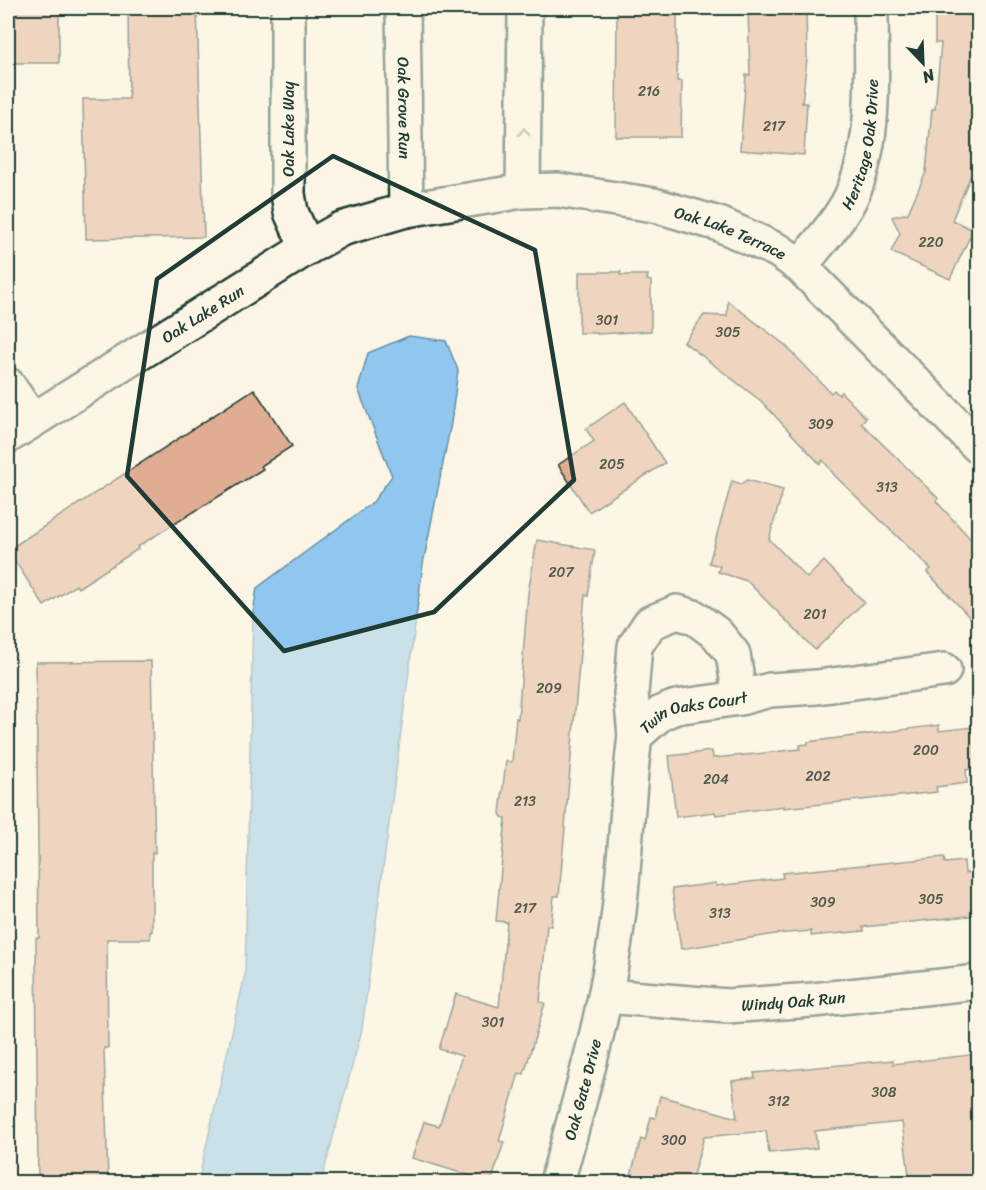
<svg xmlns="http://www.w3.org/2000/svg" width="986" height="1190" font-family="Sriracha,sans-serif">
<rect width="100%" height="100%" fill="#fcf5e5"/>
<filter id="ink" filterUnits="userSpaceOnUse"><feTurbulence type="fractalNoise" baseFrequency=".0167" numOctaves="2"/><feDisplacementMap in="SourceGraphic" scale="12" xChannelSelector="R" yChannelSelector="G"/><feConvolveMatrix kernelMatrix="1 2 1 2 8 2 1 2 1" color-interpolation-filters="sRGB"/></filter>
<g filter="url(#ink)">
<path fill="#91c7ef" stroke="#6390a4" stroke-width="1.5" d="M409 336 446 341 458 370 451 423 423 564 362 1029 321 1182H198L245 975 253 613 257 588 373 502 392 476 358 389 368 353Z"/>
<g fill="#e0ad93" stroke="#1f3d34" stroke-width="1.5">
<rect x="8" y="8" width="51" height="55"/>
<path d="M128 8H197L204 237 86 239 83 99H129Z"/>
<path d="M617 8H677V81H682L681 137H616Z"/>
<path d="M748 8H806L807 58 802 103H807L804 155 740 150 746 75H750Z"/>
<path d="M935 8H978V158L952 220 973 230 950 279 891 252 900 233 892 217 908 213 926 172 932 109H935L941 43H935Z"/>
<path d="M579 272H621L620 275H648L647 280 651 281V331L597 334V333H579Z"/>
<path d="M728 301 785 345 831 393 834 390 839 395 841 392 866 418 861 423 938 498 936 501 978 547V626L927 572 931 569 835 476 823 460 820 464 761 401 684 342 704 315 727 316Z"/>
<path d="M254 389 292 446 261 466 263 469 137 547 138 549 78 588 76 585 44 606 8 550Z"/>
<path d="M625 402 665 463 589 512 558 465 594 441 586 429Z"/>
<path d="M747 480 783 490 769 539 807 578 824 561 864 602 815 650 747 581 718 572 720 566 709 563 732 481 741 484Z"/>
<path d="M537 540 595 550 588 596 585 595 559 896H554L551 926 547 925 540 1002 545 1003 524 1074 519 1073 499 1141 504 1142 491 1182 412 1158 424 1122 439 1126 462 1056 439 1049 456 994 499 1007 507 922 496 921 506 818 502 817 500 813 506 761 512 762 516 718 518 719 528 593Z"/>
<path d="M151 661 154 809 155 853H152V931L150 932V939H107L108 1048H104L108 1182H38L36 938H39L36 662Z"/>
<path d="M939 725V731L973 727 978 768 966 770 967 783 936 787 937 792 784 808V806L716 815 715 812 676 817 669 756 712 751 713 758 756 754 800 749V745L808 744V742Z"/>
<path d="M944 857 945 863 964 861 965 873 978 872V915L863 927 864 931 811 936V931L775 934 681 949 672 889 716 883V886L783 878 782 873Z"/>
<path d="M978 1054V1182H910L902 1122 815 1131 817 1148 769 1153 766 1131 704 1137 691 1182H629L641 1139 645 1141 651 1117 655 1118 660 1096 737 1118 732 1081 755 1078 754 1073 893 1060V1064Z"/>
</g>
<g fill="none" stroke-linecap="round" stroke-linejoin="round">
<defs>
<g id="minor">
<path d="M288 8V194L291 212 307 248"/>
<path id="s1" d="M403 8 406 210"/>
<path d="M523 191 525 8"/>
<path id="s2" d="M800 266C817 245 837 224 850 199 878 141 871 70 871 8"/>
<path d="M8 385 32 420"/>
<path id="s3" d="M8 436 307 248 341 229 406 210 523 191 558 190 654 205 719 224 779 251 800 266 978 446"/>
<path d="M635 736 631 694 635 646 650 623 677 612 694 617 717 634 733 654 740 698"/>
<path id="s4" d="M606 996 727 1006 813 1000 978 982"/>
<path id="s5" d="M557 1182C581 1095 607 1009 618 919 626 858 627 797 635 736L661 713 676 707 740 698 770 690 817 687 944 670"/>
</g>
</defs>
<use href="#minor" stroke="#1f3d34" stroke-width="38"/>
<use href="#minor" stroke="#fcf5e5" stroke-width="33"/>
</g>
<defs><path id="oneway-chevron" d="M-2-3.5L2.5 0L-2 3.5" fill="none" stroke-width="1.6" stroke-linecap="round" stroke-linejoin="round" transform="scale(1.5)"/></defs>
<use stroke="#8e998c" href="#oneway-chevron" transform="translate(524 132) rotate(-89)"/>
</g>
<path d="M0 0H986V1190H0ZM333 156 535 250 574 480 434 612 284 651 127 476 157 279Z" fill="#fcf5e5" fill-opacity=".55" fill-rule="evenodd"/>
<path fill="none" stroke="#1f3d34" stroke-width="4.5" stroke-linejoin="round" d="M333 156 535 250 574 480 434 612 284 651 127 476 157 279Z"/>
<g text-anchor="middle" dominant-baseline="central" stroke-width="5" stroke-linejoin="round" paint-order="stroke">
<g font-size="14" fill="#4f594c">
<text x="649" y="91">216</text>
<text x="774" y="126">217</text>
<text x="931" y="242">220</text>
<text x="607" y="320">301</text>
<text x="728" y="332">305</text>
<text x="821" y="424">309</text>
<text x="612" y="464">205</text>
<text x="887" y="487">313</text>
<text x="561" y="572">207</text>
<text x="815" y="614">201</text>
<text x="549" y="688">209</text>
<text x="926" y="750">200</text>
<text x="818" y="776">202</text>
<text x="716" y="779">204</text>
<text x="525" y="801">213</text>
<text x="931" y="899">305</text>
<text x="823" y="902">309</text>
<text x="525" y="908">217</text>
<text x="720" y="913">313</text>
<text x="493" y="1022">301</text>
<text x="884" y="1092">308</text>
<text x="779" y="1101">312</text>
<text x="674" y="1140">300</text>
</g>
<g font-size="16" fill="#1f3d34" stroke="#fcf5e5">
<text stroke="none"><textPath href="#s1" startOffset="100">Oak Grove Run</textPath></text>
<text transform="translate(288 129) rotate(-90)">Oak Lake Way</text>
<text stroke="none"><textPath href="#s2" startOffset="140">Heritage Oak Drive</textPath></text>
<text stroke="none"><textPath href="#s3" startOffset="792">Oak Lake Terrace</textPath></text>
<text stroke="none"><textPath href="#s3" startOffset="230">Oak Lake Run</textPath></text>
<text stroke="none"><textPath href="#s5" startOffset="520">Twin Oaks Court</textPath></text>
<text stroke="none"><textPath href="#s4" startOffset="188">Windy Oak Run</textPath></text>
<text stroke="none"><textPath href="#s5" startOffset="96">Oak Gate Drive</textPath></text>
</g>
</g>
<rect width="986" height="1190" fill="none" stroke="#fcf5e5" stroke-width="30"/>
<rect x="15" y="15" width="956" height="1160" fill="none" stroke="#1f3d34" stroke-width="2" filter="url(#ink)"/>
<g transform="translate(923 63) rotate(157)" stroke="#fcf5e5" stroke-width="4.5" paint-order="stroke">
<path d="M0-4.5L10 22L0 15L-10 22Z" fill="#1f3d34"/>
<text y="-9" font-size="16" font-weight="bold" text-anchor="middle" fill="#1f3d34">N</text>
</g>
</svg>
